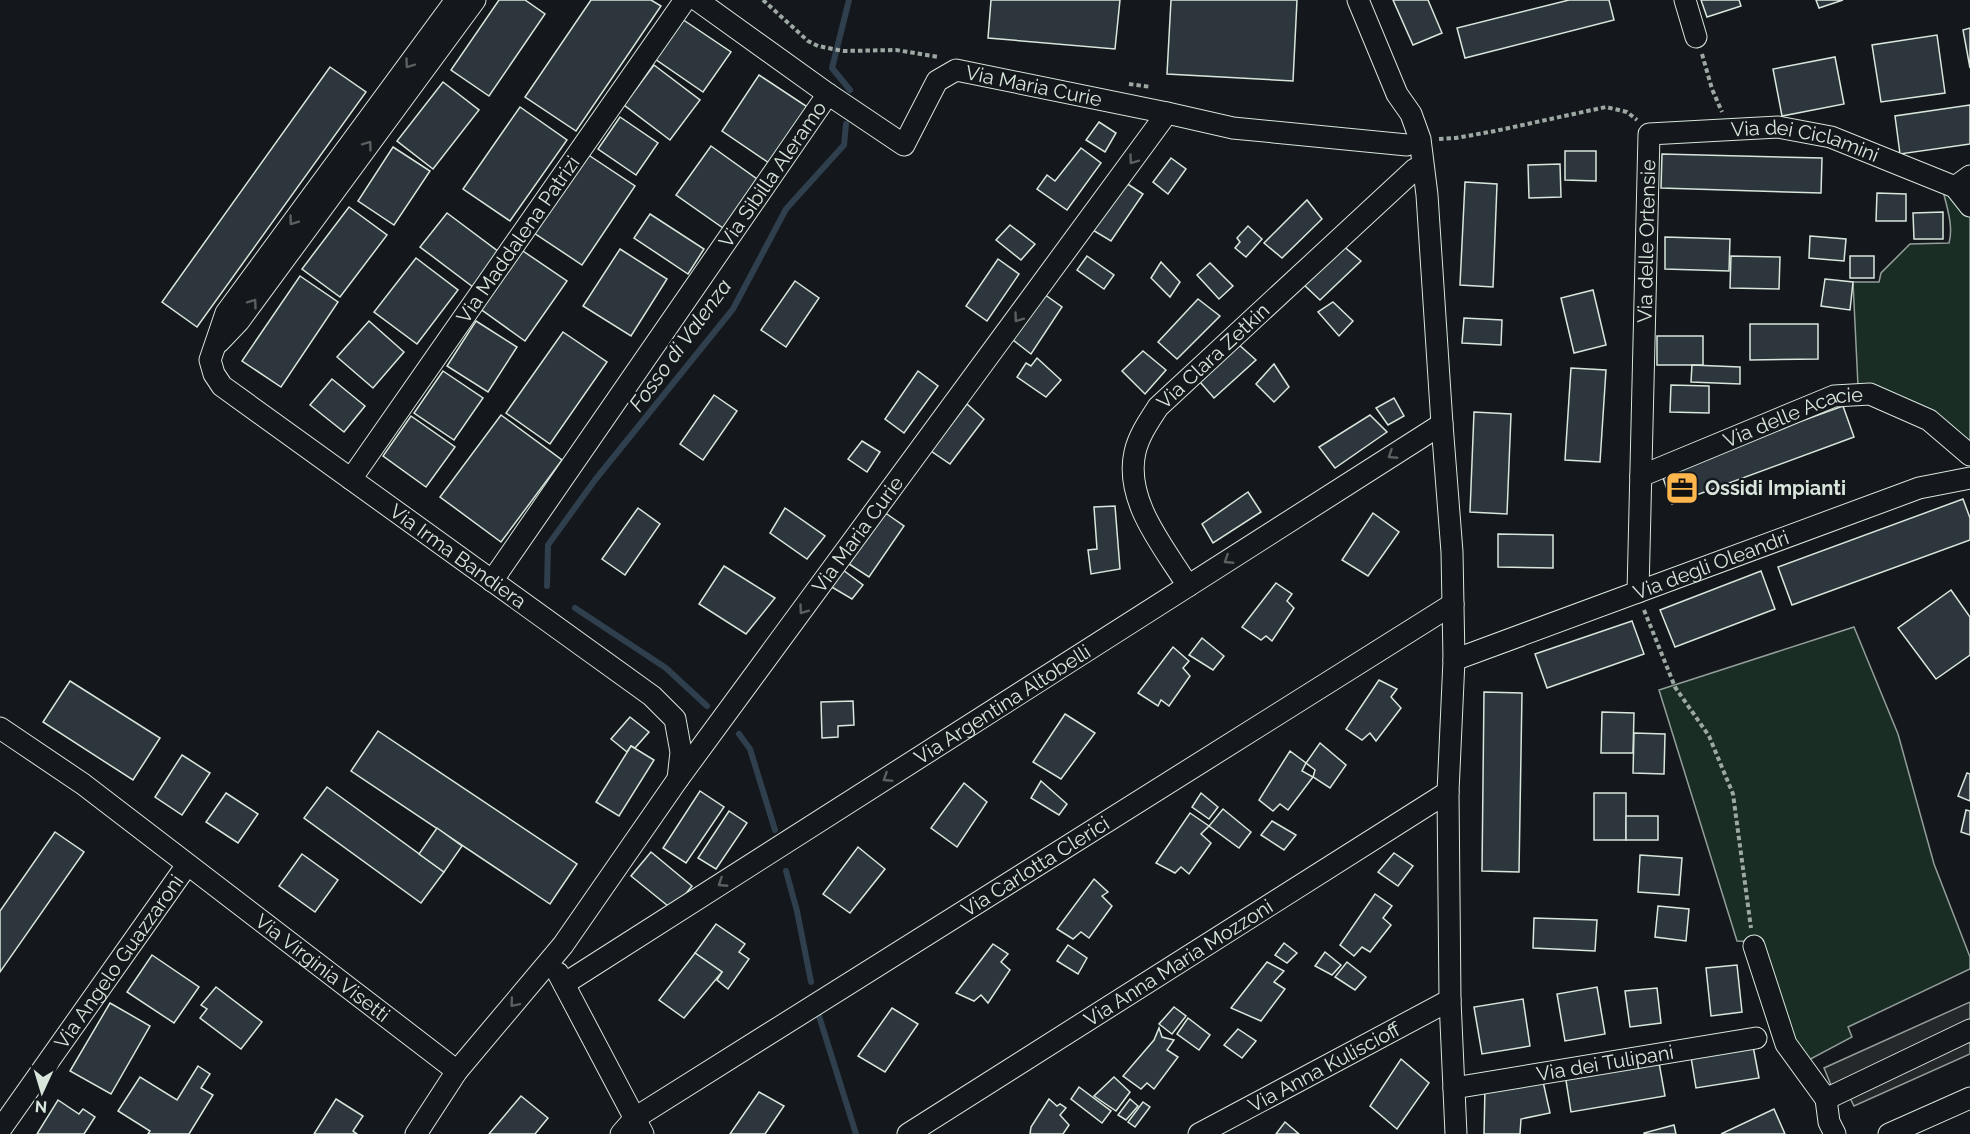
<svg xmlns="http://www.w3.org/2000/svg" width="1970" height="1134" font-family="Raleway,sans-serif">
<rect width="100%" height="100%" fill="#14181c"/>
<g fill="#1a2d24" stroke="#939e99" stroke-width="1.5">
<path d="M1942 187 1952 190 1970 217V447L1858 386 1853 282H1879L1881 273 1910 244 1949 243C1954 226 1946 204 1942 187Z"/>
<path d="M1854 627 1898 734 1934 864 1970 957V969L1848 1027 1852 1037 1805 1062 1794 1040 1762 942 1737 941 1659 690Z"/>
</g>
<path fill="#24282b" stroke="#939e99" stroke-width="1.5" d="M1970 1002V1054L1854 1106 1842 1082 1831 1085 1824 1068Z"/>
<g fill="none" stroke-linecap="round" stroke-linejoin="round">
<g stroke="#2f3f4d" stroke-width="6">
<path d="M849 0 832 68 850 90"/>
<path d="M547 586 548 545 595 480 733 309 786 209 844 145 846 124"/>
<path d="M575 608 666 668 707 706"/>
<path d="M739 734 750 749 775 830"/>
<path d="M786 871 797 911 811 982"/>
<path d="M819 1016 856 1134"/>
</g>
</g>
<g fill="#2c363c" stroke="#d8e6dc" stroke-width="1.5">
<path d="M499 0H525L545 14 489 96 451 70Z"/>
<path d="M591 0H651L661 6 576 131 525 97Z"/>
<path d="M991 0H1120L1115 49 988 38Z"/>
<path d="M1171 0H1297L1293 81 1167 74Z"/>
<path d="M1393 0H1428L1442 33 1413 45Z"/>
<path d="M1569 0H1609L1614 20 1465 58 1457 28Z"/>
<path d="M1701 0H1739L1741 6 1707 17Z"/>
<path d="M1816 0H1843L1819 8Z"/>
<path d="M682 19 731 52 703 92 655 59Z"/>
<path d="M1970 28V68L1963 30Z"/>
<path d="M1937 35 1945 93 1881 102 1872 45Z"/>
<path d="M1835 57 1844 104 1782 116 1773 69Z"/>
<path d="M654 65 700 100 670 140 624 105Z"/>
<path d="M330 67 366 92 197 327 162 302Z"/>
<path d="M759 75 809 108 772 165 722 131Z"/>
<path d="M443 82 479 110 433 169 397 141Z"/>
<path d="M1970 105V144L1900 154 1895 116Z"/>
<path d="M520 107 567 140 510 221 463 189Z"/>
<path d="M620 117 658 143 636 175 598 149Z"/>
<path d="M1099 122 1116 133 1105 152 1086 140Z"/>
<path d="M711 146 757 179 723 228 676 195Z"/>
<path d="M393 147 430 171 394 225 358 201Z"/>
<path d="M1081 148 1101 163 1067 210 1037 189 1047 175 1055 181Z"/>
<path d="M1565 151H1596V181L1565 180Z"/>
<path d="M587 154 635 186 582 265 534 233Z"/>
<path d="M1662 154 1822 158 1821 193 1661 188Z"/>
<path d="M1171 158 1186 169 1168 194 1153 182Z"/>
<path d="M1560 164 1561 197 1529 198 1528 165Z"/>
<path d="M1123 181 1143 194 1111 241 1091 229Z"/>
<path d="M1465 182 1497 184 1493 287 1460 285Z"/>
<path d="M1877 193 1906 194V221H1876Z"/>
<path d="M1307 200 1322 219 1282 258 1264 243Z"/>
<path d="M349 207 387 235 340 297 302 269Z"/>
<path d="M1943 212V239H1914L1913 213Z"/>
<path d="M447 213 499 252 473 287 420 247Z"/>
<path d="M650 214 704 249 688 274 634 238Z"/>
<path d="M1010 225 1035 244 1021 260 996 240Z"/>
<path d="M1248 226 1262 239 1246 257 1235 248 1240 242 1237 238Z"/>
<path d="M1810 236 1846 239 1844 261 1809 258Z"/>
<path d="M1665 237 1730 239 1729 271 1665 269Z"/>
<path d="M1341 244 1361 261 1320 300 1303 284Z"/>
<path d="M520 249 567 281 525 341 479 308Z"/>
<path d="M620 249 667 279 631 336 583 306Z"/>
<path d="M1087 256 1114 275 1104 289 1077 270Z"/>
<path d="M1731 256 1780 257 1779 289 1730 288Z"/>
<rect x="1850" y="256" width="24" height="22"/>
<path d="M416 258 458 290 417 344 374 312Z"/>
<path d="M998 259 1019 274 987 321 966 306Z"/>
<path d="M1161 262 1180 282 1170 297 1151 278Z"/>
<path d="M1210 263 1233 286 1219 299 1197 275Z"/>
<path d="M300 276 338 302 281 387 242 361Z"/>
<path d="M1825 279 1853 282 1850 310 1821 306Z"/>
<path d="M795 281 819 298 786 347 761 330Z"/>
<path d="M1593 290 1606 345 1574 353 1561 298Z"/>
<path d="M1044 294 1062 307 1031 354 1013 340Z"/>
<path d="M1198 299 1220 316 1177 359 1158 342Z"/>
<path d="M1333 302 1353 321 1339 336 1318 312Z"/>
<path d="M1464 318 1502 320 1501 345 1462 343Z"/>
<path d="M369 321 404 352 373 388 337 357Z"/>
<path d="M476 321 517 347 488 392 447 366Z"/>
<path d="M1750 324H1818V359L1750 360Z"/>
<path d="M563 332 607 362 550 444 506 413Z"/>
<rect x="1657" y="336" width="46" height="29"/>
<path d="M1237 343 1256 360 1214 398 1200 382Z"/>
<path d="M1143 351 1166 370 1145 394 1122 371Z"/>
<path d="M1037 358 1061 380 1046 397 1017 377 1026 363 1031 366Z"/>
<path d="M1274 364 1289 387 1274 402 1256 384Z"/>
<path d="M1692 365 1740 367V384L1691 382Z"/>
<path d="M1571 368 1606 370 1600 462 1565 460Z"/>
<path d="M443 371 483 398 454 440 414 413Z"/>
<path d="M918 371 938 386 904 433 885 419Z"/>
<path d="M332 379 365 406 344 432 310 405Z"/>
<path d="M1671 385 1709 386V413L1670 412Z"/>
<path d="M714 395 737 411 703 460 680 444Z"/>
<path d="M1394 398 1404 416 1388 425 1376 408Z"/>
<path d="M967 404 984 419 950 464 931 451Z"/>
<path d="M1843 406 1854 437 1672 504 1661 472Z"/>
<path d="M1474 412 1511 414 1507 514 1470 512Z"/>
<path d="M501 415 562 460 501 542 440 497Z"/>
<path d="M1370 415 1387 432 1335 468 1319 447Z"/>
<path d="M411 416 455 447 426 487 383 456Z"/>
<path d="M862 441 880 452 867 472 848 459Z"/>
<path d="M1248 492 1261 512 1213 543 1202 524Z"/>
<path d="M1963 499 1970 518V540L1792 605 1778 567Z"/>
<path d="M1115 506 1120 569 1091 574 1088 550 1097 549 1094 507Z"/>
<path d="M638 508 660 524 625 575 602 559Z"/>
<path d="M785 508 825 536 807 559 770 533Z"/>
<path d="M884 512 904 526 869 577 849 564Z"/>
<path d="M1373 513 1399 532 1368 576 1342 560Z"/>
<path d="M1498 534 1553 535V568L1498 567Z"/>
<path d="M724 566 775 598 746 634 699 604Z"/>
<path d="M843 570 863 585 852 599 830 586Z"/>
<path d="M1761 571 1775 609 1675 647 1660 610Z"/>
<path d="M1276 583 1292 594 1287 601 1294 608 1272 641 1266 636 1261 640 1242 627Z"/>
<path d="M1951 590 1970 617V655L1936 679 1898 628Z"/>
<path d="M1632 621 1644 654 1547 688 1535 654Z"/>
<path d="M1202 638 1224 656 1213 670 1189 655Z"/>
<path d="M1173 647 1189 661 1183 668 1190 676 1169 706 1161 700 1158 706 1138 693Z"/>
<path d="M1379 680 1397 689 1391 697 1401 708 1376 741 1370 733 1362 740 1346 729Z"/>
<path d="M70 681 160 738 133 780 43 722Z"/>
<path d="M1484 692 1522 693 1519 872 1482 871Z"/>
<path d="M853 701 854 725 838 726V737L822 738 821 702Z"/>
<path d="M1602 712 1634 713 1633 753H1601Z"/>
<path d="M1065 714 1095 733 1061 779 1033 762Z"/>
<path d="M630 717 649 732 635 748 631 746 627 752 611 739Z"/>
<path d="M378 731 577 864 550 904 351 771Z"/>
<path d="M1634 733 1665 734 1664 774 1633 773Z"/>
<path d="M1320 743 1346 765 1330 788 1313 777 1315 770 1306 763Z"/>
<path d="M631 746 654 760 619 816 596 802Z"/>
<path d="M1290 751 1306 763 1302 771 1313 777 1288 810 1280 804 1273 811 1259 800Z"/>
<path d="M182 755 210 773 182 815 155 797Z"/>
<path d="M1967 773 1970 774V801L1958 796Z"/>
<path d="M1041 781 1067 804 1059 815 1031 798Z"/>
<path d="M964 783 987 802 957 847 931 828Z"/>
<path d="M327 787 444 872 421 903 304 818Z"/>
<path d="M700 791 724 807 686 863 663 848Z"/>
<path d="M226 793 258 814 238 843 206 822Z"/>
<path d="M1201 793 1218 807 1209 819 1192 807Z"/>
<rect x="1594" y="793" width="32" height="47"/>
<path d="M1223 809 1251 832 1239 848 1209 826Z"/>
<path d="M1966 810 1970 811V835L1961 832Z"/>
<path d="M729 811 747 823 716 869 698 858Z"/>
<path d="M1190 813 1209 826 1201 834 1211 843 1189 874 1181 867 1175 873 1156 863Z"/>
<rect x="1626" y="816" width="32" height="24"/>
<path d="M1272 821 1296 835 1284 850 1261 835Z"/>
<path d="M437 828 462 846 444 872 419 854Z"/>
<path d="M55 832 84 852 0 972V911Z"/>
<path d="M858 847 885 869 850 913 823 894Z"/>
<path d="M651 852 692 886 673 910 631 876Z"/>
<path d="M1394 853 1413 866 1398 886 1378 872Z"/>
<path d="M302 854 338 880 315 912 279 886Z"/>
<path d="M1640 855 1682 858 1679 895 1638 892Z"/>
<path d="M1094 879 1108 892 1102 896 1112 906 1089 938 1081 932 1073 939 1057 929Z"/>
<path d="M1375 894 1392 906 1383 918 1391 925 1370 952 1362 947 1354 956 1340 945Z"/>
<path d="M1658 906 1689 909 1686 941 1655 937Z"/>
<path d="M1534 918 1597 920 1595 951 1533 948Z"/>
<path d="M716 924 745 944 739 952 749 959 728 989 717 980 722 972 695 953Z"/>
<path d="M1284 943 1297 953 1287 963 1275 955Z"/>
<path d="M993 944 1008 954 1001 962 1010 970 988 1003 981 995 974 1001 956 993Z"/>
<path d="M1068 945 1087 958 1078 974 1057 961Z"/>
<path d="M1325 952 1341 965 1332 975 1315 966Z"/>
<path d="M695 953 722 972 684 1018 659 1000Z"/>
<path d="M152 955 199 987 174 1023 127 992Z"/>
<path d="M1267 962 1284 971 1274 982 1285 989 1261 1021 1231 1008Z"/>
<path d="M1347 962 1366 977 1355 990 1335 977Z"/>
<path d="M1737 965 1742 1012 1711 1016 1706 968Z"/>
<path d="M216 987 262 1022 241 1049 200 1018 207 1009 201 1005Z"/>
<path d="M1597 987 1605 1034 1565 1041 1557 994Z"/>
<path d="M1657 988 1661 1023 1630 1027 1625 991Z"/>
<path d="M1523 999 1530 1046 1482 1054 1474 1007Z"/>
<path d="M110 1003 150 1026 111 1094 70 1071Z"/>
<path d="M1174 1007 1186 1016 1172 1034 1159 1024Z"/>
<path d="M892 1008 918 1024 885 1072 858 1056Z"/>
<path d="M1188 1018 1210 1035 1199 1050 1177 1034Z"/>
<path d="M1159 1028 1162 1037 1174 1040 1167 1050 1178 1057 1154 1089 1147 1083 1141 1089 1123 1076 1154 1040Z"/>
<path d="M1238 1029 1256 1041 1242 1058 1224 1045Z"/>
<path d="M1753 1046 1759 1078 1696 1088 1691 1057Z"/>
<path d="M1658 1057 1665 1096 1571 1112 1565 1074Z"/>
<path d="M1401 1059 1429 1083 1397 1129 1370 1106Z"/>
<path d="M198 1066 210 1074 201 1088 213 1095 189 1134H148L150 1131 118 1111 140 1077 177 1100Z"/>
<path d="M1114 1077 1130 1092 1116 1111 1094 1096Z"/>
<path d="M1542 1077 1550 1113 1521 1119 1520 1134H1484L1485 1087Z"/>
<path d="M1079 1087 1111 1111 1102 1123 1071 1099Z"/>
<path d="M759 1092 784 1106 765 1134H730Z"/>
<path d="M521 1096 548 1118 535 1134H489Z"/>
<path d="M336 1099 363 1116 353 1131 357 1134H314Z"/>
<path d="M1049 1099 1057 1106 1060 1104 1066 1108 1060 1115 1069 1125 1063 1134H1030L1031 1127Z"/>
<path d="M1130 1099 1138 1106 1126 1120 1118 1115Z"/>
<path d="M58 1100 79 1114 83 1109 95 1117 84 1134H37Z"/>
<path d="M1143 1102 1150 1107 1135 1127 1128 1122Z"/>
<path d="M1774 1109 1785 1134H1721Z"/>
<path d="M1285 1122 1299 1134H1276Z"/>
<path d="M1674 1125 1676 1134H1644V1133Z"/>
</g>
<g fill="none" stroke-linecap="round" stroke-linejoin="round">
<defs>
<g id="minor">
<path id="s1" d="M456 0 226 313 210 360 214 374 222 386 652 696 675 719 681 752 678 779"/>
<path id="s2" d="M697 0 828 94 904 145 937 81 956 70 1167 113 1233 128 1407 145"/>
<path d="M1358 0 1397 94 1411 114 1420 139 1427 195 1442 424 1452 552 1454 660 1448 792 1450 1000 1456 1134"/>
<path d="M1685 0 1696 37"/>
<path d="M1955 187 1970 176"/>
<path d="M219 342 239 321 475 0"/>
<path id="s3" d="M1641 476 1834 396 1870 394 1929 420 1970 455"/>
<path id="s4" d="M351 479 685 0"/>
<path id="s5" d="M492 581 828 94"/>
<path id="s6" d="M1188 586C1164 547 1124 501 1135 452 1139 435 1149 421 1158 407L1415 169"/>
<path id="s7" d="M1638 592 1649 134 1778 127 1831 137 1955 187 1970 206"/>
<path id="s8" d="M1454 660 1919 488 1970 478"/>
<path id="s9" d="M0 728 83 784 457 1071 416 1134"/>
<path d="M1754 946 1786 1044 1826 1099"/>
<path d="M558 973 643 1134"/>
<path id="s10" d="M564 984 1442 424"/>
<path id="s11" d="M457 1071 563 945 678 779 1167 113"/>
<path id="s12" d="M1454 1088 1756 1038"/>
<path id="s13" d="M0 1130 187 865"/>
<path id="s14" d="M621 1134 635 1118 1453 604"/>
<path id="s15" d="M908 1134 1448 792"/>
<path id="s16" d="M1199 1134 1450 1000"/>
<path d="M1835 1134 1829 1122 1826 1099 1970 1030"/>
<path d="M1889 1134 1970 1098"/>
</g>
</defs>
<use href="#minor" stroke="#d8e6dc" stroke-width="23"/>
<g stroke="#9da8a2" stroke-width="4" stroke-dasharray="4.5 3" stroke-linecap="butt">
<path d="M763 0 808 41 818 46 843 51 896 50 939 57"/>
<path d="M1702 54 1712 89 1722 112"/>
<path d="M1129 84 1151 87"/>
<path d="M1439 139 1456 138 1495 131 1606 107 1627 112 1637 120"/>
<path d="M1644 610 1675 687 1709 736 1733 794 1751 928"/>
</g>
<use href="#minor" stroke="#14181c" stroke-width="21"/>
</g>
<defs><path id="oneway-chevron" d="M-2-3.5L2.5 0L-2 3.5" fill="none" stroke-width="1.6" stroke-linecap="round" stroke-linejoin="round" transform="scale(1.5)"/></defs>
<g stroke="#59605f">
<use href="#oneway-chevron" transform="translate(409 64) rotate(126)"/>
<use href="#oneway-chevron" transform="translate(368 145) rotate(-54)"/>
<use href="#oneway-chevron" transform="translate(1133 160) rotate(126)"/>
<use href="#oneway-chevron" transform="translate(293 221) rotate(126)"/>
<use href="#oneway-chevron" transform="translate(253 303) rotate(-54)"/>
<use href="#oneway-chevron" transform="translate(1018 318) rotate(126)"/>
<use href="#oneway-chevron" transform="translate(1392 455) rotate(147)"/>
<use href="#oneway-chevron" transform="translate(1228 560) rotate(147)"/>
<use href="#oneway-chevron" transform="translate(803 610) rotate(126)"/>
<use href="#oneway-chevron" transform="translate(887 778) rotate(147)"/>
<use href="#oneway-chevron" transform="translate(722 883) rotate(147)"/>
<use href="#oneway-chevron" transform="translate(514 1003) rotate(130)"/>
</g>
<defs>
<symbol id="office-square" viewBox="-11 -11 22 22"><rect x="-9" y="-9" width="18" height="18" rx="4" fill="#ffb74d" stroke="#14181c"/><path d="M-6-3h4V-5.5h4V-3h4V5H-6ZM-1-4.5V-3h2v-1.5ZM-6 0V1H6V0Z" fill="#111"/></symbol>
</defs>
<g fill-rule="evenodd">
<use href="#office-square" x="1663" y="469" width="38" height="38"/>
</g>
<g text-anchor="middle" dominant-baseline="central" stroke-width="4.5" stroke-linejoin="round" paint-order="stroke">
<g font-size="20" fill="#d8e6dc" stroke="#14181c">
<text stroke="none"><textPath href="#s2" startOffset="426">Via Maria Curie</textPath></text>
<text stroke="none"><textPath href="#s7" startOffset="616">Via dei Ciclamini</textPath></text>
<text stroke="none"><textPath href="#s5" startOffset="494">Via Sibilla Aleramo</textPath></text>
<text stroke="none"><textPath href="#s4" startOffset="292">Via Maddalena Patrizi</textPath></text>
<text stroke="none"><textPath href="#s7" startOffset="351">Via delle Ortensie</textPath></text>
<text stroke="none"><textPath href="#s6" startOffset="274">Via Clara Zetkin</textPath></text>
<text stroke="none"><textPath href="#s3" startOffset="164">Via delle Acacie</textPath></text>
<text stroke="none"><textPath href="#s11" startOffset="670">Via Maria Curie</textPath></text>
<text stroke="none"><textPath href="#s1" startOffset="758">Via Irma Bandiera</textPath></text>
<text stroke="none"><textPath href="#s8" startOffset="274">Via degli Oleandri</textPath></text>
<text stroke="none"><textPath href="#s10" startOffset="520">Via Argentina Altobelli</textPath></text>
<text stroke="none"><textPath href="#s14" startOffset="494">Via Carlotta Clerici</textPath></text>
<text stroke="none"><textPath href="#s13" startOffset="206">Via Angelo Guazzaroni</textPath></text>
<text stroke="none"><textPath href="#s15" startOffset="320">Via Anna Maria Mozzoni</textPath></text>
<text stroke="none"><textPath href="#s9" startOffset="402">Via Virginia Visetti</textPath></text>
<text stroke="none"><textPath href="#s12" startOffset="153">Via dei Tulipani</textPath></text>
<text stroke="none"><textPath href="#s16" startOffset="142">Via Anna Kuliscioff</textPath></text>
</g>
<g font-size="20" font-weight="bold" fill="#d8e6dc" stroke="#14181c" text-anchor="start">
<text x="1705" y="488">Ossidi Impianti</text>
</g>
<g font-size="21" font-style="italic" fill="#d8e6dc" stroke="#14181c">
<text transform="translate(680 345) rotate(-54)">Fosso di Valenza</text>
</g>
</g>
<g transform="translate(42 1092) rotate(184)" stroke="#14181c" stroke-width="4.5" paint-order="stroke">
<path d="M0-4.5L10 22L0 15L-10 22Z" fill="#d8e6dc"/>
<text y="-9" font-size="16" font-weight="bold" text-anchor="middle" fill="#d8e6dc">N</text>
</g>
</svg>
